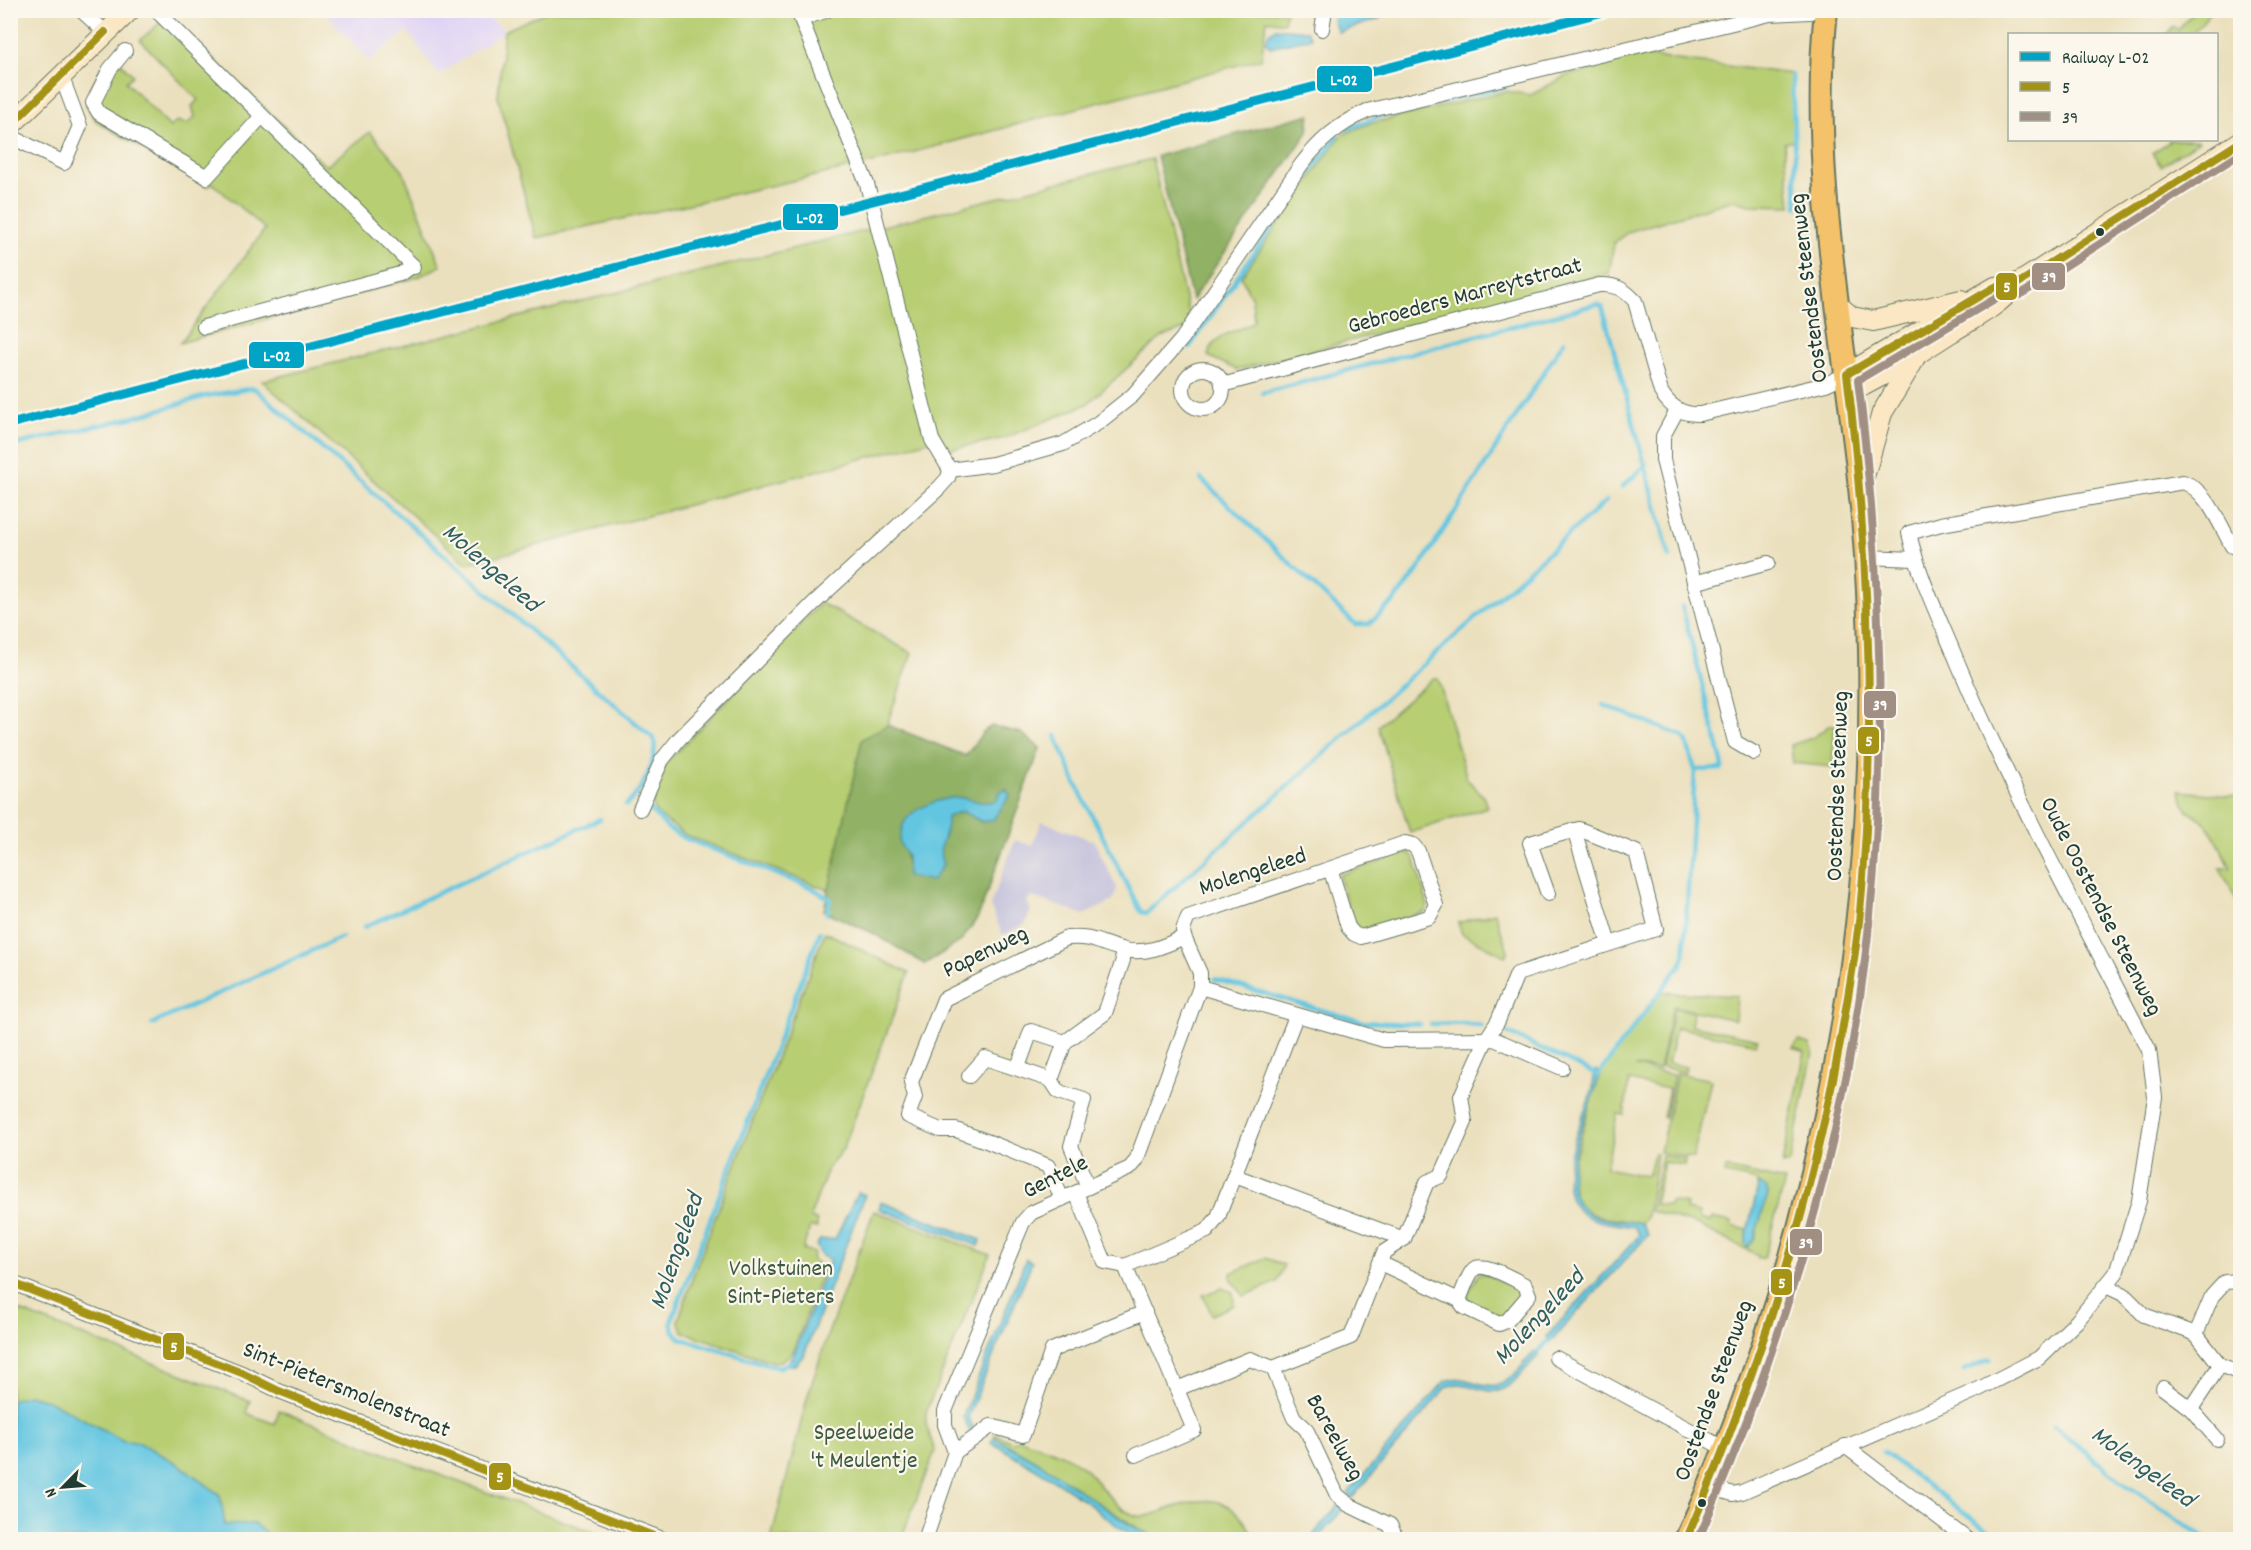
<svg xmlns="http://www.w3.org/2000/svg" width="2251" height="1550" font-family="Dekko,sans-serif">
<rect width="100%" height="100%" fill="#fbf7ec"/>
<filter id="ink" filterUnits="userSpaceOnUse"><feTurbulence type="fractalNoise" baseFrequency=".0167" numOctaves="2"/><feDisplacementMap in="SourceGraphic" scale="12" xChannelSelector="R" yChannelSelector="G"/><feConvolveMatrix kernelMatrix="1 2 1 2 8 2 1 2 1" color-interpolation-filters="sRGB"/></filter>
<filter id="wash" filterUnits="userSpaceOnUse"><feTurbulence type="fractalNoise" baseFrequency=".008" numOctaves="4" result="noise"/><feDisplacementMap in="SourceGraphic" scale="24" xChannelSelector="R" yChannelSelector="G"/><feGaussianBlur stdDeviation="1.35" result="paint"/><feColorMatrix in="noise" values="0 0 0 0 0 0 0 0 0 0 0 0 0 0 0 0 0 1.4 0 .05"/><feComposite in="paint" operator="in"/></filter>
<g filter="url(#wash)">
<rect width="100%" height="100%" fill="#ebe0bd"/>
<path fill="#dfd4f5" d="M324 11H482L504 31 439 75 407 31 368 61Z"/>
<path fill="#c3c0db" d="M1042 821 1094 841 1117 888 1113 901 1084 915 1030 896 1027 902 1031 910 1025 924 1003 935 990 906 1015 840 1032 846Z"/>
<g fill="#b7ce73" stroke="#6b8654" stroke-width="1.5">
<path d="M548 11H1286L1284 23 1267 20 1261 59 877 162 536 238 498 97 504 31Z"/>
<path d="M2195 11H2212L2192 34H2167L2173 26 2178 30Z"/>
<path d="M168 16 326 166 370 132 402 169 441 266 418 277 180 343 265 229 212 183 208 187 96 121 86 105 106 68 120 62 133 75 126 82 170 127 177 121 187 124 195 117 192 106 198 100 140 40Z"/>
<path d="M1636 55 1792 74 1794 141 1784 143 1791 206 1750 205 1733 200 1628 232 1614 243 1609 274 1237 370 1208 356C1215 331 1236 334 1254 321L1252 299 1241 277 1341 135 1368 124 1506 91 1531 95 1569 74 1581 73Z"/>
<path d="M2168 140H2198L2199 141 2161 166 2152 153 2169 142Z"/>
<path d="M1152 159 1191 323 1188 328 1162 337 1087 404 1005 438 947 450 940 438 467 564 262 381Z"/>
<path d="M821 603 912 653 887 725 966 756 983 732 991 726 1021 733 1040 748 978 917 961 941 925 964 875 934 824 911 828 890 685 835 657 814 652 803 665 764Z"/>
<path d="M1433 678H1438L1467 779 1483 796 1487 807 1410 833 1378 726Z"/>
<path d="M1830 725H1835L1832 767 1793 763 1791 745 1812 738Z"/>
<path d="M2179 791 2240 797V907L2220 868H2231C2219 846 2211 821 2187 810Z"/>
<path d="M1407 852 1414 857 1428 906 1425 912 1361 931 1353 926 1339 875Z"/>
<path d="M1495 913 1508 951 1505 956 1462 934 1458 923Z"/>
<path d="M825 932 909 973 843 1149 829 1166 810 1217 817 1221V1228L810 1227 803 1249 814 1253 812 1260 824 1267 793 1352 781 1361 773 1362 683 1332 678 1321 697 1265Z"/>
<path d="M1661 992 1737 996 1735 1020 1673 1006 1659 1069 1635 1067 1674 1075 1665 1118 1663 1117 1669 1089 1629 1081 1624 1115 1617 1114 1606 1168 1645 1176 1649 1174 1654 1153 1657 1154 1647 1216 1641 1223C1605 1217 1570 1222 1571 1172L1599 1072Z"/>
<path d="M1674 1008 1693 1012 1691 1025 1758 1039 1756 1044 1676 1027 1668 1063 1686 1067 1685 1072 1661 1067Z"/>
<path d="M1799 1041 1810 1044 1813 1052 1790 1162 1782 1164 1805 1052 1793 1048Z"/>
<path d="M1677 1073 1711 1080 1693 1158 1660 1152Z"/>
<path d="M1662 1155 1685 1159 1684 1165 1664 1162 1655 1204 1669 1206 1670 1201 1687 1204 1686 1210 1699 1213V1219L1710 1222 1712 1218 1731 1222V1226L1748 1230 1747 1247 1754 1239 1768 1194 1757 1186 1758 1181 1725 1174 1726 1168 1785 1181 1764 1258H1758V1255L1697 1225 1650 1211Z"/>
<path d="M874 1211 990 1255 926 1412V1424L935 1451 901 1539H771L808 1395 829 1331Z"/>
<path d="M1265 1258 1284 1265 1277 1282 1244 1296 1231 1280V1273Z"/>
<path d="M1478 1274H1485L1519 1288 1522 1293 1505 1315H1498L1469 1301 1467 1296Z"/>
<path d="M1222 1288 1233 1292 1234 1305 1212 1315 1203 1295Z"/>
<path d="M10 1307 250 1401 246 1413 275 1424 279 1410 416 1466 612 1539H11Z"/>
<path d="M995 1434 1012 1442 1020 1439C1042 1447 1070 1454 1087 1471 1101 1485 1117 1512 1138 1516 1148 1518 1159 1512 1169 1509 1211 1493 1234 1497 1255 1539H1159L1147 1534 994 1437Z"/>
</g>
<g fill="#91b165" stroke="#58774c" stroke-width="1.5" fill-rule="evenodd">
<path d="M1310 114 1308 132 1192 300 1157 156Z"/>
<path d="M887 725 966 756 983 732 991 726 1021 733 1040 748 978 917 961 941 925 964 875 934 824 911 862 739ZM963 798 978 804 996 801 982 822 962 811 946 817C950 845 927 860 908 876L904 847Z"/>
</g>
<g fill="#63c6e1" stroke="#41828a" stroke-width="1.5">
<path d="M1335 11H1382L1383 15 1379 19 1338 32 1333 20Z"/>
<path d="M1276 28 1307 31 1311 38 1270 47 1266 42 1269 33Z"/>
<path d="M1006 789 1010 796 993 820 982 822 962 811 947 817C949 837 935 841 943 865L932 881 907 876V856L899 842C901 836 901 828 904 823 912 807 947 795 964 798 980 801 976 804 996 801L1000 792Z"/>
<path d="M1596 1070 1600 1075C1591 1110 1546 1192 1592 1215 1606 1222 1626 1220 1641 1223L1648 1235 1549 1343 1547 1336 1637 1238 1639 1234 1635 1227C1616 1223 1593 1225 1578 1210 1552 1183 1581 1122 1592 1091 1594 1084 1593 1076 1596 1070Z"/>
<path d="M1761 1184 1767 1189 1768 1194 1754 1239 1748 1247 1745 1244 1746 1237 1758 1186Z"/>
<path d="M858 1192 865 1195 804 1355 795 1365H786L794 1354 830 1260 822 1256 816 1245 820 1240 835 1239Z"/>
<path d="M881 1202 981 1240 979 1246 879 1209Z"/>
<path d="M1026 1259 1032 1262 968 1417 973 1426 970 1432 963 1416Z"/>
<path d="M1535 1351 1539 1355C1528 1365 1516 1384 1501 1390 1483 1396 1465 1377 1447 1387L1352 1498 1348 1493 1443 1383C1461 1370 1477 1389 1497 1385 1511 1383 1525 1361 1535 1351Z"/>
<path d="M28 1395 48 1400 124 1441 138 1442 180 1465 220 1495 225 1525 254 1524 274 1539H11V1400Z"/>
<path d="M994 1437 1043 1465 1130 1525 1159 1539C1123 1540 1103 1512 1075 1494 1048 1476 1020 1459 991 1442Z"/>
<path d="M1338 1505 1343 1509 1317 1539 1309 1540Z"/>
</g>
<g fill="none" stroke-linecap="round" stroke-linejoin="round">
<g stroke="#63c6e1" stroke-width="4.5">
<path d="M1792 74 1797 207"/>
<path d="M1347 129 1383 115 1506 86"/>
<path d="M1189 348 1302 183 1337 136"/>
<path d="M1262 393 1597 304 1602 306 1670 558"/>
<path d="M10 446 135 417 206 396 254 388 654 739C658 760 642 792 626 805"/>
<path d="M1201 479 1355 624H1369L1393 602 1416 573 1564 341"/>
<path d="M1622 487 1646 465"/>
<path d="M1682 606 1723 766 1721 769 1695 770"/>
<path d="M1056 736 1075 782 1141 912 1146 913 1606 501"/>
<path d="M648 808 669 829 684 838 812 888 830 899 827 914"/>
<path d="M364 927 600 819"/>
<path d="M1215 979 1363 1022 1420 1024"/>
<path d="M152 1024 342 937"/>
<path d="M1431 1024 1464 1023 1482 1026"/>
<path d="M1508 1033 1598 1075"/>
<path d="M1598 1075 1681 964 1684 956 1695 770 1686 740 1682 736 1603 705"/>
<path d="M1534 1356 1551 1338"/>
<path d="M791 1362 780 1367 772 1366 680 1338 673 1330 671 1322 820 932"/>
<path d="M1964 1370 1990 1359"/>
<path d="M2054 1426 2122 1482 2208 1540"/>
<path d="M1883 1452 2001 1540"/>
</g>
</g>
</g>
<g filter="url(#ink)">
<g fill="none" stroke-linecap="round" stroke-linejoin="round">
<defs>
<g id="street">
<path d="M81 10 105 32"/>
<path d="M159 13 414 267"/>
<path d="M1322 29 1325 10"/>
<path d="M125 51 110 69 93 103 99 113 207 177 262 116"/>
<path d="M10 136 64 163 80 126 61 75"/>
<path d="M204 327 400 274 412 265"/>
<circle cx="1203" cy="389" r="20"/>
<path d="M1222 385 1599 285C1615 284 1624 289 1635 301L1661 392C1670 407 1682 415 1700 414L1826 384 1847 374"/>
<path d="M1677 410 1663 436V460L1735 742 1754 753"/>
<path d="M950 470 993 464 1063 444 1098 423 1133 395 1182 339 1301 165C1320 140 1338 125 1367 111L1770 14 1810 12"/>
<path d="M1866 557 1915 559"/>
<path d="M1694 583 1768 563"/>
<path d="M640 809 662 760 679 739 813 604 939 488 948 478 950 470 932 440 867 184 801 19 828 10"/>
<path d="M1574 830 1609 944"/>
<path d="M1200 987 1384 1040 1494 1039 1562 1068"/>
<path d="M1065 1042 1105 1013 1123 960 1121 949"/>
<path d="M1018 1067 1031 1031 1065 1042 1051 1080"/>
<path d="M969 1076 985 1058 1051 1080 1059 1092 1084 1100 1071 1146 1088 1187"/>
<path d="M1235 1176 1404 1239"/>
<path d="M1076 1193 1105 1262 1125 1266 1194 1430 1136 1455"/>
<path d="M1062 1199 1048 1166 989 1142 956 1130H940L908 1116 915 1097 911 1082 944 999 1067 938C1094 936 1097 943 1121 949 1143 956 1165 946 1184 937L1183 930 1188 917 1405 843 1413 845 1418 851 1436 905 1429 917 1361 937 1354 934 1348 927 1331 871"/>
<path d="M1380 1263 1459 1300 1464 1307 1499 1324 1507 1321 1529 1295 1525 1285C1515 1280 1482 1260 1473 1270 1467 1277 1463 1291 1459 1300"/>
<path d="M1125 1266 1207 1231 1218 1217 1296 1016"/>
<path d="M10 1282 242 1373 279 1391 665 1540"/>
<path d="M2106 1286 2123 1294 2144 1315 2196 1334 2220 1365 2240 1373"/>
<path d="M2196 1334 2212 1296 2225 1282 2240 1281"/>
<path d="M1556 1358 1725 1449"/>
<path d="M1273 1368 1294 1418 1306 1429 1337 1495 1349 1505 1390 1525 1397 1540"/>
<path d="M2163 1388 2191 1409 2217 1439"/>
<path d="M1177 1389 1250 1359 1273 1368 1351 1337 1384 1252 1404 1239 1427 1182 1441 1176 1465 1122 1461 1096 1487 1038 1498 1021 1517 974 1656 929 1636 852 1579 829 1530 843 1548 894"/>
<path d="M2191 1409 2220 1365"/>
<path d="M1845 1446 1968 1540"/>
<path d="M955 1452 991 1426 1023 1435 1052 1350 1145 1312"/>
<path d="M1709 1487 1733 1494 1742 1492 1977 1390 2039 1358 2077 1321 2116 1273 2139 1201 2155 1097 2149 1050C2083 922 2013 795 1957 661 1940 619 1919 578 1909 533L1941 524 2183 482C2207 490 2220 525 2232 546L2240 548"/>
<path d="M925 1540 955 1452 945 1425V1411L1023 1222 1031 1213 1130 1168 1136 1161 1200 987V973L1184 937"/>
</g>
<g id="secondary">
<path d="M10 126 130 10"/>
<path d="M1838 305 1852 317 1873 321 1961 300"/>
<path d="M1847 374 1995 287 2014 286"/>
<path d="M1850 392C1885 376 1917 354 1950 333 1972 319 1998 307 2014 286L2240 142"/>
<path d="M1862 484 1882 413 1914 360"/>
</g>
<path id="primary" d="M1686 1540C1827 1232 1888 893 1866 556 1854 374 1807 193 1826 10"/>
</defs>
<use href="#street" stroke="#667664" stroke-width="16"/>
<use href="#secondary" stroke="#667664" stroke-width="22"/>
<use href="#primary" stroke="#667664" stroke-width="26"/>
<use href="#street" stroke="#fff" stroke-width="14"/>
<use href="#secondary" stroke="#fbe7c3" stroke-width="20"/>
<use href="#primary" stroke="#f4c26a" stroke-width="22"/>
<defs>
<g id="bus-1">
<path d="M10 126 105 32"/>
<path d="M10 1282 242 1373 279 1391 664 1540"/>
<path d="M1686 1540C1757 1377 1810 1211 1841 1037 1848 996 1856 954 1860 912 1877 732 1869 553 1847 374L1995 287 2014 286 2240 142"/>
</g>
<path id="bus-2" d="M1698 1540C1784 1343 1849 1129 1870 915 1888 737 1880 557 1858 380L1998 297 2020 295 2240 154"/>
</defs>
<use href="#bus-1" stroke="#fbf7ec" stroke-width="12"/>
<use href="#bus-2" stroke="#fbf7ec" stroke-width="12"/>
<use href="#bus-1" stroke="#a59315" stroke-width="8"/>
<use href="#bus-2" stroke="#a28f83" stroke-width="8"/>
<defs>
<path id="rail-1" d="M10 424 1611 10"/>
</defs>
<use href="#rail-1" stroke="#fbf7ec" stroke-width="14"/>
<use href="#rail-1" stroke="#02a4c6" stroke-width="9"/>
</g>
</g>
<g fill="#1f3d34" stroke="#fbf7ec" stroke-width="2">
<circle cx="2100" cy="232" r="5"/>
<circle cx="1702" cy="1503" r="5"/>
</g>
<g text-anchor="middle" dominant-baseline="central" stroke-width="4.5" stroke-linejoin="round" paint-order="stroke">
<g font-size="24" fill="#1f3d34" stroke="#fbf7ec">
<text transform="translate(1810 288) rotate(-97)">Oostendse Steenweg</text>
<text transform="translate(1465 297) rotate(-15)">Gebroeders Marreytstraat</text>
<text transform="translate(1839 786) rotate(-88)">Oostendse Steenweg</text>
<text transform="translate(1253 873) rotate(-18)">Molengeleed</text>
<text transform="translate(2100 907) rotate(63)">Oude Oostendse Steenweg</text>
<text transform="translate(986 953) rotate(-26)">Papenweg</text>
<text transform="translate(1056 1178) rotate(-27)">Gentele</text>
<text transform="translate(346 1391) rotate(22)">Sint-Pietersmolenstraat</text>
<text transform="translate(1715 1391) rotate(-70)">Oostendse Steenweg</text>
<text transform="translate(1334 1438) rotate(61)">Bareelweg</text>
</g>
<g font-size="24" fill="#3d5a41" stroke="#fbf7ec">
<text x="781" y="1270">Volkstuinen<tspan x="781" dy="28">Sint-Pieters</tspan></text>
<text x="864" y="1434">Speelweide<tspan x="864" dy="28">'t Meulentje</tspan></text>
</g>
<g font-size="26" font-style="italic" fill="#305f5f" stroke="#fbf7ec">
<text transform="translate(490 569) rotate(41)">Molengeleed</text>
<text transform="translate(678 1252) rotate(-71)">Molengeleed</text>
<text transform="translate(1540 1318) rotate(-47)">Molengeleed</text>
<text transform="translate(2142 1468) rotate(36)">Molengeleed</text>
</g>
</g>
<g stroke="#fbf7ec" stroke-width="2">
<rect x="1316" y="65" width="57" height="28" rx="6" fill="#02a4c6"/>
<rect x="782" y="203" width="57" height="28" rx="6" fill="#02a4c6"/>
<rect x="2031" y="262" width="35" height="29" rx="6" fill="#a28f83"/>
<rect x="1995" y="272" width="23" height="29" rx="6" fill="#a59315"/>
<rect x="248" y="341" width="57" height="28" rx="6" fill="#02a4c6"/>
<rect x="1863" y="690" width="34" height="29" rx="6" fill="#a28f83"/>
<rect x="1857" y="726" width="23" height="29" rx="6" fill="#a59315"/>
<rect x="1789" y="1228" width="34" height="28" rx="6" fill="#a28f83"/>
<rect x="1770" y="1268" width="23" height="28" rx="6" fill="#a59315"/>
<rect x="162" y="1332" width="23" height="29" rx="6" fill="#a59315"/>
<rect x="488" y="1462" width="24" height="29" rx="6" fill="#a59315"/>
</g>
<g font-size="16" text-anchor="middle" font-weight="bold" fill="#fff">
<text x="1344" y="85">L-02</text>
<text x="810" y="223">L-02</text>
<text x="2049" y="282">39</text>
<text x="2007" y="292">5</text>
<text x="277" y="361">L-02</text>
<text x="1880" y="710">39</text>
<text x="1869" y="746">5</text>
<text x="1806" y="1248">39</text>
<text x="1782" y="1288">5</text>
<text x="174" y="1352">5</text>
<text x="500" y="1482">5</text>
</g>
<rect width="2251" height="1550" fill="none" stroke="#fbf7ec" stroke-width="36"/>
<rect x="2008" y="33" width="210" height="108" fill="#fbf7ec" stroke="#a3ada2" stroke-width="1.5"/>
<rect x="2020" y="52" width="30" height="9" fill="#02a4c6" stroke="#a3ada2" stroke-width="1.5"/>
<text x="2062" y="63" font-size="18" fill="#1f3d34">Railway L-02</text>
<rect x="2020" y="82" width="30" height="9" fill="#a59315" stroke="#a3ada2" stroke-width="1.5"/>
<text x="2062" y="93" font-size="18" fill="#1f3d34">5</text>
<rect x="2020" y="112" width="30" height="9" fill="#a28f83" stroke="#a3ada2" stroke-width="1.5"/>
<text x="2062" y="123" font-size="18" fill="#1f3d34">39</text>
<g transform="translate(63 1487) rotate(245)" stroke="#fbf7ec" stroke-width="4.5" paint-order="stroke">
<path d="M0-4.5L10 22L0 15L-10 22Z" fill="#1f3d34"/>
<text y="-9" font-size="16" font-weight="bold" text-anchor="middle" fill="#1f3d34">N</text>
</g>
</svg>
